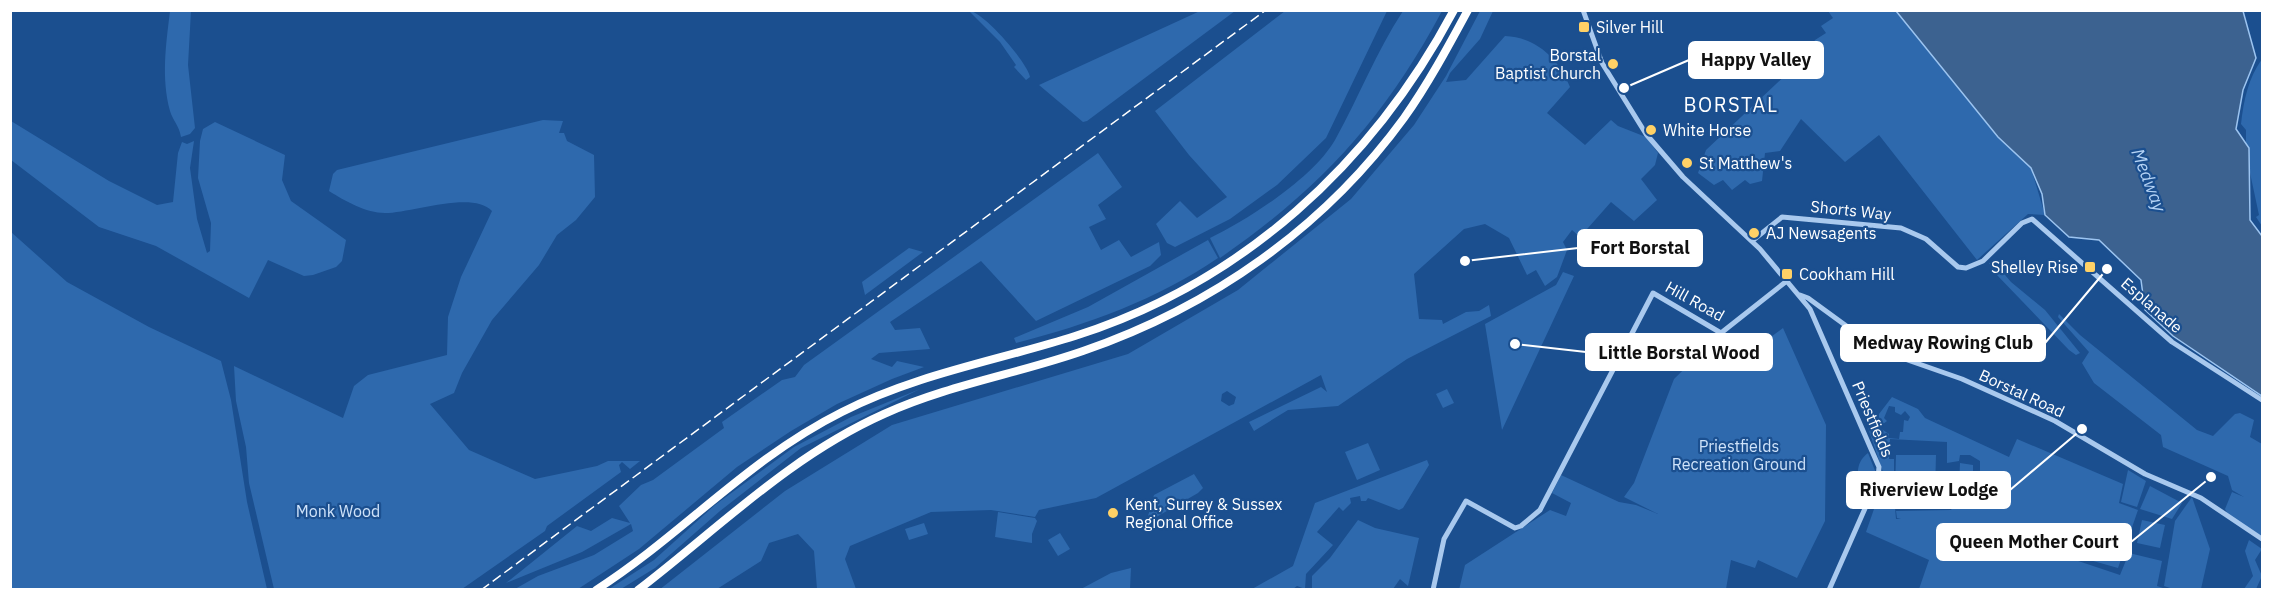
<svg xmlns="http://www.w3.org/2000/svg" width="2273" height="600" font-family="'IBM Plex Sans',sans-serif">
<rect width="100%" height="100%" fill="#1b4f8f"/>
<g fill="#2e69ad" fill-rule="evenodd">
<path d="M170 11H191L188 65 195 128 190 134 181 137C179 125 173 121 170 111 161 78 166 44 170 11Z"/>
<path d="M969 11C982 10 1028 63 1030 77L1026 80 1014 67 1016 65 1000 42Z"/>
<path d="M1200 11H1235L1087 121 1083 122 1039 85Z"/>
<path d="M1285 11H1387L1326 138 1277 185 1230 219 1175 247 1167 243 1156 224 1180 201 1197 218 1227 197 1189 155 1155 111Z"/>
<path d="M1403 11H1442C1385 118 1320 189 1220 258L1210 238C1249 219 1313 178 1335 140 1359 97 1376 52 1403 11Z"/>
<path d="M1480 11H1493L1480 39 1450 73 1446 82 1466 80 1505 36C1536 37 1559 59 1570 87L1547 113 1585 145 1611 120 1618 126 1646 137 1658 153 1655 165 1641 179 1657 200 1634 221 1611 202 1580 237 1572 230 1563 242 1567 250 1557 277 1545 286 1536 270 1527 275 1509 238 1485 224 1464 229 1414 274 1419 319 1442 320 1443 324 1466 312 1479 311 1489 305 1491 316 1407 359 1338 406 1288 410 1254 431 1249 422 1321 387 1327 392 1321 375 1096 498 1039 510 1035 517 991 510 931 512 850 546 845 559 856 589H817L814 551 798 534 769 543 761 561 717 589 659 590 785 491 892 425 1128 354 1238 290 1351 199 1414 125 1446 76ZM1227 391 1236 397 1234 404 1229 406 1221 401 1222 394Z"/>
<path d="M1828 11H1896L1998 137 2031 168 2045 215 2028 214 1977 260 1879 135 1845 162 1801 119 1780 151 1765 153 1762 181 1750 184 1745 180 1732 190 1723 180 1714 185 1698 173 1706 150 1808 54 1815 40 1826 33 1821 26 1833 18Z"/>
<path d="M2262 59V226L2256 217 2259 215 2246 154V130L2241 124C2244 99 2248 79 2262 59Z"/>
<path d="M543 120 563 121 559 133H564L567 141 594 155 595 197 576 220 557 235 539 265 492 320 462 373 454 393 430 404 469 450 535 479 597 466 608 461H640L630 469 622 462 619 465 621 472 547 526 545 531 462 589H274L249 483 246 447 236 401 234 366 343 418 354 386 368 375 447 355 448 317 461 277 492 211C473 190 411 213 385 213 366 213 345 201 329 191L333 174 337 170Z"/>
<path d="M11 121 109 181 157 205 173 202 178 153 182 142 187 144 194 141 190 168 197 219 207 253 210 251 211 223 198 178 200 141 203 129 215 122 285 155 282 180 291 201 346 240 342 261 336 267 313 275 304 276 268 260 249 298 156 246 99 227 11 160Z"/>
<path d="M1098 153 1122 187 1098 205 1106 219 1089 227 1101 250 1119 240 1131 257 1159 242 1161 255 1150 266 1036 321 981 261 890 322 895 330 920 328 930 349 879 353 871 359 892 367 897 361 924 367 892 379 837 404 791 431 737 467 639 549 578 589H515L538 576 594 555 633 531 631 524 582 552 506 583 577 526 591 531 612 518 630 523 619 506 641 485 653 480 724 428 722 422 782 380 795 377 804 365Z"/>
<path d="M11 232 67 282 149 327 221 361 231 400 247 502 267 589H11Z"/>
<path d="M1208 240 1218 258C1158 299 1087 325 1016 343L1014 338 1088 307Z"/>
<path d="M909 248 923 252 865 295 862 282Z"/>
<path d="M1994 262 2011 282 2045 310 2080 353 2076 355 2069 350 1995 273 1989 263Z"/>
<path d="M1563 272 1574 276 1502 430 1485 324 1556 285Z"/>
<path d="M2059 314 2080 335 2197 430 2213 436 2235 414 2240 413 2254 420 2250 437 2262 444V536L2247 529 2227 513 2225 509 2232 492 2244 497 2232 490 2228 476 2163 447 2161 435 2094 383 2082 363 2089 352 2058 317Z"/>
<path d="M1783 328 1826 425 1825 521 1797 578 1758 560 1755 568 1731 560 1726 589 1459 590 1465 565 1550 510 1566 516 1571 503 1552 493 1561 475 1619 502 1636 505 1658 514 1624 497 1634 483 1674 379 1717 337 1723 336 1746 355Z"/>
<path d="M920 389 801 448 720 511 655 568 621 589H609L654 560 715 505 794 447 851 417Z"/>
<path d="M1447 389 1454 403 1443 408 1436 394Z"/>
<path d="M1892 397 1918 409 1925 418 2009 457 2017 439 2123 484 2119 503 2138 510 2118 568 2001 535 2120 575 2129 553 2162 561 2157 586 2166 589H1919L1929 560 1866 532 1874 509 1895 508 1896 519H1901L1897 518 1896 511 1951 510 1955 504 1960 503 1955 502 1951 508 1870 507 1883 472 1868 428 1877 426 1889 434V438L1899 439 1900 432H1903L1904 420 1908 421 1910 417 1905 411 1901 415 1895 412V407L1889 406 1884 418 1887 421 1883 424 1879 421V414ZM1890 439 1947 442V463L1959 461 1960 455H1970L1980 461V487L1965 494V499H1959V486L1953 485V480H1946L1945 505H1889L1888 488H1894V459H1889Z"/>
<path d="M1368 443 1380 470 1357 480 1345 452Z"/>
<path d="M1868 453 1876 473 1868 493C1855 482 1854 463 1868 453Z"/>
<path d="M1896 455H1936L1935 491H1895Z"/>
<path d="M1427 460 1429 465 1403 508 1399 510 1368 498 1366 501H1361L1360 496 1350 498 1351 503 1343 511 1339 507 1317 532 1333 545 1306 574 1305 589 1297 586 1293 589H1252L1293 566 1315 503Z"/>
<path d="M1960 463 1973 465V483L1959 485Z"/>
<path d="M2128 470 2146 481 2137 507 2121 502Z"/>
<path d="M1194 474 1203 488 1198 493 1146 523 1154 495Z"/>
<path d="M2150 486 2182 503 2172 519 2140 509Z"/>
<path d="M2192 497 2210 549 2201 589H2173L2164 586 2175 521Z"/>
<path d="M998 512 1035 518 1037 521 1032 534V543L995 537Z"/>
<path d="M1358 520 1375 528 1419 538 1408 586 1400 579 1393 589H1312V576L1330 558Z"/>
<path d="M2142 520 2165 525 2160 548 2137 543Z"/>
<path d="M924 523 928 534 909 540 905 529Z"/>
<path d="M1060 533 1070 549 1058 556 1048 540Z"/>
<path d="M2249 540 2262 549 2255 560 2262 576 2256 589H2244L2253 576 2245 551Z"/>
<path d="M1131 568 1130 589H1081L1111 573Z"/>
</g>
<path fill="#3c6290" stroke="#9cc4f0" stroke-width="1.5" d="M1896 11H2243L2256 58 2243 90 2236 129 2249 148 2250 220 2262 236V396L2173 336 2145 310 2141 280 2099 240 2069 237 2045 215 2042 194 2031 168 1998 137Z"/>
<g fill="none" stroke-linecap="round" stroke-linejoin="round">
<g stroke="#a9c9ee" stroke-width="5">
<path d="M1583 10 1602 63 1646 134 1683 177 1760 249 1810 309 1871 449 1879 467 1878 479 1829 590"/>
<path d="M1752 241 1782 217 1901 228 1926 239 1958 267 1966 268 1983 261 2022 223 2032 219 2172 342 2262 400"/>
<path d="M1800 295 1808 298 1856 333 1899 357 1962 379 2055 421 2145 474 2201 498 2262 539"/>
<path d="M1433 590 1444 539 1466 501 1515 528 1521 526 1540 510 1653 293 1721 333 1788 280"/>
</g>
<g stroke="#fff" stroke-width="8">
<path d="M596 590C683 534 748 459 842 412 917 374 996 361 1075 336 1242 283 1372 164 1454 10"/>
<path d="M638 590C719 528 790 456 884 414 948 385 1017 374 1083 351 1211 307 1324 228 1404 118 1428 84 1448 47 1468 10"/>
</g>
<path stroke="#fff" stroke-width="1.5" stroke-dasharray="10 4.5" stroke-linecap="butt" d="M481 590 1266 10"/>
</g>
<g fill="#ffd166" stroke="#1b4f8f" stroke-width="2">
<rect x="1578" y="21" width="12" height="12" rx="3"/>
<circle cx="1613" cy="64" r="6"/>
<circle cx="1651" cy="130" r="6"/>
<circle cx="1687" cy="163" r="6"/>
<circle cx="1754" cy="233" r="6"/>
<rect x="2084" y="261" width="12" height="12" rx="3"/>
<rect x="1781" y="268" width="12" height="12" rx="3"/>
<circle cx="1113" cy="513" r="6"/>
</g>
<g text-anchor="middle" dominant-baseline="central" stroke-width="4.5" stroke-linejoin="round" paint-order="stroke">
<g font-size="16" fill="#fff" stroke="#1b4f8f" text-anchor="start">
<text x="1596" y="27">Silver Hill</text>
<text x="1601" y="55" text-anchor="end">Borstal<tspan x="1601" dy="18">Baptist Church</tspan></text>
<text x="1663" y="130">White Horse</text>
<text x="1699" y="163">St Matthew's</text>
<text x="1766" y="233">AJ Newsagents</text>
<text x="2078" y="267" text-anchor="end">Shelley Rise</text>
<text x="1799" y="274">Cookham Hill</text>
<text x="1125" y="504">Kent, Surrey &amp; Sussex<tspan x="1125" dy="18">Regional Office</tspan></text>
</g>
<g font-size="16" fill="#fff" stroke="#1b4f8f">
<text transform="translate(1851 210) rotate(6)">Shorts Way</text>
<text transform="translate(1695 301) rotate(29)">Hill Road</text>
<text transform="translate(2152 305) rotate(41)">Esplanade</text>
<text transform="translate(2022 393) rotate(25)">Borstal Road</text>
<text transform="translate(1873 419) rotate(67)">Priestfields</text>
</g>
<g font-size="16" fill="#cfe3fa" stroke="#1b4f8f">
<text x="1739" y="446">Priestfields<tspan x="1739" dy="18">Recreation Ground</tspan></text>
<text x="338" y="511">Monk Wood</text>
</g>
<g font-size="18" font-style="italic" fill="#b5d3f5" stroke="#1b4f8f">
<text transform="translate(2149 180) rotate(69)">Medway</text>
</g>
<g font-size="20" letter-spacing="1.5" fill="#fff" stroke="#1b4f8f">
<text x="1731" y="104">BORSTAL</text>
</g>
</g>
<path fill="none" stroke="#fff" stroke-width="2" d="M1624 88L1689 60M1465 261L1578 248M2107 269L2045 343M1515 344L1586 352M2082 429L2010 490M2211 477L2131 542"/>
<g fill="#fff" stroke="#1b4f8f" stroke-width="2">
<circle cx="1624" cy="88" r="6"/>
<circle cx="1465" cy="261" r="6"/>
<circle cx="2107" cy="269" r="6"/>
<circle cx="1515" cy="344" r="6"/>
<circle cx="2082" cy="429" r="6"/>
<circle cx="2211" cy="477" r="6"/>
</g>
<g fill="#fff" stroke="#fff" stroke-width="2">
<rect x="1689" y="42" width="134" height="36" rx="6"/>
<rect x="1578" y="230" width="124" height="36" rx="6"/>
<rect x="1841" y="325" width="204" height="36" rx="6"/>
<rect x="1586" y="334" width="186" height="36" rx="6"/>
<rect x="1847" y="472" width="163" height="36" rx="6"/>
<rect x="1937" y="524" width="194" height="36" rx="6"/>
</g>
<g font-size="18" text-anchor="middle" font-weight="bold" fill="#111">
<text x="1756" y="66">Happy Valley</text>
<text x="1640" y="254">Fort Borstal</text>
<text x="1943" y="349">Medway Rowing Club</text>
<text x="1679" y="359">Little Borstal Wood</text>
<text x="1929" y="496">Riverview Lodge</text>
<text x="2034" y="548">Queen Mother Court</text>
</g>
<rect width="2273" height="600" fill="none" stroke="#ffffff" stroke-width="24"/>
</svg>
